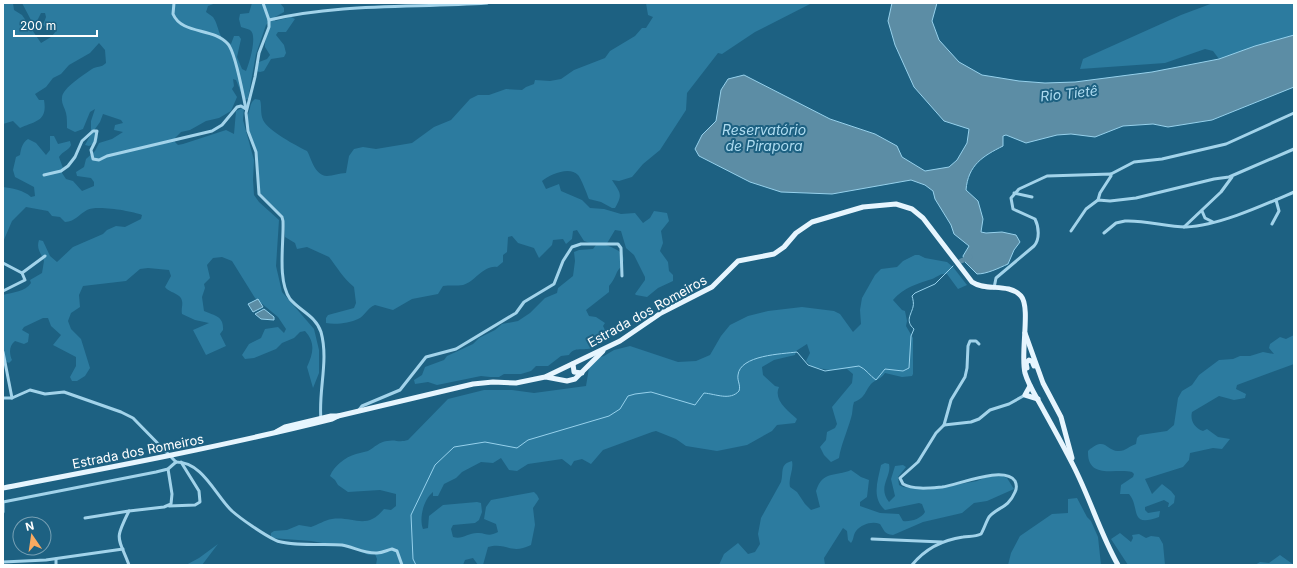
<svg xmlns="http://www.w3.org/2000/svg" width="1297" height="568" font-family="Inter,sans-serif">
<rect width="100%" height="100%" fill="#1d6182"/>
<g fill="#2c7b9f">
<path d="M3 3H13L14 10 22 15 41 43 51 37 57 30 55 27 47 28 43 25 46 17 45 13H41L37 21 32 22 22 3H216L208 6 206 12 213 17C220 27 217 39 231 44L234 36H239L241 39 237 57 242 69 246 71C249 64 258 35 250 30 248 29 244 28 241 27L239 19 240 14 249 13 252 3H280L284 8V12L275 17V21L291 17 295 19 286 32H278L276 35 284 45 286 53 284 57 271 59 264 71 260 72 256 71 259 62 267 59 270 55 265 47V43L269 22 266 25 256 54 248 99 244 100 236 80 233 79 234 86 232 89 237 97 231 111 219 118 206 121 190 130 181 132 175 138V142L178 145 183 144 226 130 234 134 236 111 244 107 243 120 254 160 253 180 254 195 259 202 279 220 276 266 282 292 314 329 319 350V373L313 388 307 367C313 354 316 343 305 331L300 332 294 338 282 343 276 349 254 358 245 359 242 355 249 344 261 338 265 329 278 327 284 333 286 329 278 317 255 298 232 261 222 257 213 258 207 265 210 278 204 284 205 288 202 297 204 311C215 316 224 316 223 330L220 334 226 346 206 355 193 330 209 323 195 320 182 314C181 309 183 305 182 301 181 293 169 293 165 287L171 276 169 270 148 268 140 269 126 281 83 286 79 295 80 307 71 313 68 321 71 329 81 339 90 368 85 376 77 381H72L70 377 76 366V357L53 345 61 335 51 326 48 318H43L24 327 22 330 29 334 28 342 24 344 15 341C9 346 9 353 12 360L9 363 5 361 3 350V295C13 292 25 292 31 283L30 280 42 273 44 261C41 253 36 249 39 240L43 241 50 256 57 262 73 247 103 234 107 230 116 226 125 227 141 219 142 215C131 211 97 205 87 210 78 215 76 221 65 222L60 217 52 216 48 211 26 207 12 221 3 242V187C11 188 24 190 31 197L35 196 34 187 15 177 13 170 16 157 20 155C21 149 22 143 28 139L36 143 46 155 50 150V136H54L58 144 70 141 71 145C69 150 63 151 59 157L63 168 62 173 66 179 73 181 82 191 94 186V182L91 178 77 176 76 172 84 167 86 159 95 151 99 143 112 139 123 132 114 130 115 125 123 123 121 120 103 114 100 122 95 129 98 137 97 142 89 146 85 145 91 134V121L95 109 90 112 83 129 75 132 67 128C67 123 67 117 66 113 65 108 61 103 62 98 62 88 85 74 92 69 97 66 101 68 106 63L105 50 99 43 90 53 69 65 61 74 53 78 46 87 35 94 39 100H44C48 122 34 121 20 128L13 121 3 124Z"/>
<path d="M646 3H812L755 32 722 54 718 53 687 93 686 110 660 150 643 164 632 177 619 181 612 180C619 192 624 193 615 208H612L601 202 589 199C587 194 581 178 578 175 570 166 550 174 542 181L546 189 559 184 561 191 582 200 590 208 604 209 621 214 635 213 643 223 650 218 654 211 667 213 669 221 661 231 663 243 660 251 668 262 669 271 673 275V281L658 288 647 297 636 295 635 294 645 280V277L634 255 626 248 621 231 615 230 606 245C616 249 629 253 621 267 619 269 618 270 617 272 614 279 613 281 609 286V292L586 310 589 316 596 317 605 323 603 326 609 338C603 342 598 346 592 348 584 351 574 346 569 355L561 356 548 366H536L531 371 521 374H504L499 377H490L481 376 437 385 428 382 415 384 414 380 422 375 425 367 444 360 447 356 473 344 479 338 495 330 502 324 518 321 530 313 545 298 557 293 558 288 573 276 575 261 574 252 579 250 593 249 596 245 584 241 577 230 573 231 572 239 566 244 563 239 553 240 552 245 539 258 534 248 518 243 512 236 508 237 507 252 503 255V262L497 267C483 265 475 282 463 285 457 286 449 285 443 286L438 294 412 299 393 310 375 305C367 308 365 316 358 319 350 323 335 325 326 323V318L328 315 354 308 356 303 354 287C343 278 337 267 329 257L307 247 297 249 295 243 285 237 284 218 259 192C259 180 258 168 257 155 255 140 243 127 249 111 251 106 250 103 255 99L260 100C262 105 260 113 263 120 268 131 297 146 307 151 312 159 314 175 327 176 333 176 339 173 346 173L349 156 354 149 363 147 376 149 412 143 434 127 451 120 470 99 478 95H489L506 89 522 90 526 87 534 84 535 80 550 81 561 79 574 70 605 58 610 51 635 36 642 28H646L653 17 648 15Z"/>
<path d="M1213 3H1294V35L1255 46 1219 59 1213 51 1205 49 1165 63 1080 69 1083 59 1181 15Z"/>
<path d="M915 255H919L925 258 947 262 953 267 967 285 958 289 947 274C940 273 938 277 932 279 917 284 904 287 893 300L902 310 905 311 907 321 906 326 913 338V374L912 376 902 377 885 373C881 379 877 379 872 383 865 390 866 398 854 402 852 407 853 413 851 418 847 432 841 445 839 458L831 462 824 455 820 447 826 440 827 432 835 428 837 424 832 407 852 383 853 374 847 369 829 370 812 367 806 361 810 353 807 344 796 351 795 355 774 360 762 367 763 375 775 386 779 387C773 400 788 411 797 419L795 423 777 425 772 431 747 445 717 451 686 446 676 439 656 431 652 432 603 450 591 464 582 459 574 461 571 466 562 459 528 464 517 471 509 470 501 458 493 463 481 462 462 472 456 478 444 484 438 496H433V492C423 500 419 519 423 529L428 528 429 516 443 505 477 502 481 503 482 512 479 520 475 523 453 525 451 529 453 537C462 540 468 533 477 533 486 532 487 538 498 532L496 524 484 519 486 507 491 500 534 492 537 495 539 499 533 508 535 525 531 545C511 555 506 542 488 547L483 565H478L473 558 465 560 463 565H376L377 559 375 554 369 555 351 548 311 541 271 538V533L274 531 287 530 299 525 311 527C318 525 324 520 332 519 354 516 366 531 384 509L391 510 396 506V494L380 490 348 492 338 485 335 480 330 476C334 466 345 457 356 454 360 453 364 452 368 451 375 447 379 442 387 441 396 439 398 443 408 440L448 399 484 390H512L534 393 586 386 589 368 594 359 604 356 614 350 630 346 678 362 696 361 710 355 721 336 730 325 748 316 768 311 802 307 834 311 840 314 853 332 861 324 860 310 862 298 875 275 881 269 897 267 903 261Z"/>
<path d="M1294 335V364L1237 385 1236 389 1246 394 1245 398 1234 400 1219 396 1192 412C1190 420 1194 428 1203 431L1207 429 1218 437 1230 439 1222 449 1213 448 1190 453 1189 460 1183 467 1145 479 1152 494 1162 484 1171 491 1175 496 1174 503 1169 507H1168L1169 503 1164 500 1145 507V510L1148 513 1160 511 1159 517C1128 528 1141 508 1129 494H1120L1121 485 1133 477 1134 474 1132 472C1116 468 1087 480 1088 451 1106 435 1106 452 1119 451 1126 451 1129 446 1136 444L1137 438 1140 435 1167 431 1174 425 1178 398 1182 391 1192 385 1199 375 1219 360 1233 359 1240 356H1250L1263 352 1274 354 1269 348 1270 344 1280 337 1286 339Z"/>
<path d="M792 461C794 470 788 478 790 487L797 492 805 504 811 510 820 507 816 491C823 470 835 477 851 470L861 477 869 480 867 497 860 502V506L880 513 899 514 903 521C910 522 921 519 925 512L922 504 919 503 885 510C871 498 878 480 881 465L885 463 889 464C892 477 877 487 889 502L895 496 891 479 895 466 903 465 906 467 898 477 899 485 903 487 928 490 977 481 986 477 1003 476 1007 478 1014 489 987 501 974 503 962 513 923 522 893 535C884 534 884 530 880 524 872 521 862 524 856 531 853 535 854 539 851 543L848 540 847 531 843 528 824 558 825 565H719L724 554 738 543 748 554 755 552 760 544 758 534 761 518 781 482C784 473 779 464 792 461Z"/>
<path d="M1077 498 1087 517 1091 521 1098 537 1101 565H1008L1011 553 1020 536 1052 514 1068 513V499Z"/>
<path d="M1120 533 1131 542 1133 538 1132 535 1139 534 1146 538 1151 536 1159 537 1163 544 1165 565H1128L1111 539Z"/>
<path d="M218 544 202 565H186L199 558Z"/>
<path d="M1280 555 1294 565H1255L1260 562 1269 563Z"/>
</g>
<g fill="#5c8da5" stroke="#96d1ec">
<path d="M892 3H937L932 21 939 40 959 62 982 75 1019 81 1045 83 1075 82 1152 72 1219 59 1255 46 1294 35V87L1212 120 1168 127 1153 124 1123 126 1095 137 1071 134 1057 135 1026 143 1006 135 1003 136V146C983 156 968 165 966 190L978 201 983 219 981 232 986 233 1002 232 1016 235 1020 242 1014 250 1008 264C999 268 987 274 977 274L965 262 963 256 969 246 954 234 951 225 935 199 933 191 925 185 911 180 832 194 781 192 750 182 699 156 695 149 702 135 716 121 721 90 728 79 744 75 830 119 875 134 897 146 902 157 925 171 949 167 957 160 967 143 969 129 944 121 914 87 895 45 888 21Z"/>
<path d="M258 299 263 307 253 312 248 304Z"/>
<path d="M264 309 274 317V320L261 319 255 314Z"/>
</g>
<g fill="none" stroke-linecap="round" stroke-linejoin="round">
<path stroke="#96d1ec" stroke-width="1" d="M416 565 413 559 411 515 435 465 454 447 485 442 517 448 528 440 609 416 620 409 628 396 635 394 651 392 695 405 704 393C716 394 730 401 739 391 741 385 737 381 738 375 740 355 782 354 797 352L808 365 825 371 859 366C866 369 870 376 876 380L885 369 903 371 909 368 911 336 914 329C905 321 911 315 913 307 914 304 913 299 912 296L915 293 935 284 953 266"/>
<path stroke="#5c8da5" stroke-width="5" d="M961 261 970 257"/>
<g stroke="#a2d3ea" stroke-width="3">
<path d="M174 3 173 14C182 35 213 27 228 44 236 53 243 96 246 109"/>
<path d="M263 3 269 20V27L259 53 255 77 246 113 248 131 256 152 259 194 282 217 283 221C284 243 277 280 290 299 300 311 316 316 321 332 329 361 318 391 321 420"/>
<path d="M269 20C340 3 414 8 487 3"/>
<path d="M1111 174 1134 162 1162 159 1226 144 1294 113"/>
<path d="M44 175 61 171 68 166 75 157 82 141 93 131H97L95 142 91 150 93 159 99 160 107 156 212 131 222 125 237 107 241 106 246 109"/>
<path d="M1014 193 1032 197"/>
<path d="M1202 211 1205 218 1213 222"/>
<path d="M1272 224 1279 211 1276 200"/>
<path d="M1184 227 1221 192 1232 177"/>
<path d="M1071 231 1086 209 1098 200 1110 201 1136 198 1214 179 1229 177 1294 149"/>
<path d="M1104 233 1116 223 1125 221C1146 220 1166 227 1186 227 1218 226 1264 205 1294 192"/>
<path d="M3 263 22 273 25 280 3 291"/>
<path d="M22 273 45 256"/>
<path d="M994 288 996 278 1034 246C1040 239 1039 227 1035 219L1013 209 1011 198 1019 189 1047 176 1111 174V176L1100 193 1098 200"/>
<path d="M3 352 12 398"/>
<path d="M3 398H12L30 390 45 394 64 392 121 412 133 418 176 462"/>
<path d="M359 410 362 406 400 390 426 357 456 349 516 313 524 302 554 284 563 261 572 247 581 244H618L621 248 622 276"/>
<path d="M944 425 951 400 965 377 967 368 968 346 970 341H976L979 344"/>
<path d="M176 462C203 462 215 495 232 511 241 519 263 534 275 540 285 546 326 544 342 545 353 547 366 554 377 553 383 553 387 550 392 549L397 551 402 565"/>
<path d="M3 502 156 472 168 469 176 462"/>
<path d="M169 506 195 505 200 502 199 491 181 462"/>
<path d="M3 512V502"/>
<path d="M85 518 129 511"/>
<path d="M872 539 942 542"/>
<path d="M56 559V565"/>
<path d="M3 562 46 560 123 549"/>
<path d="M129 565C118 536 114 541 129 511L164 507 171 504 172 494 168 469"/>
<path d="M912 565C925 549 942 540 963 537 969 536 975 537 981 534 984 529 986 522 989 517 997 507 1008 509 1015 492 1017 488 1017 485 1015 481 1004 465 958 485 942 487 930 488 914 490 903 484L900 478 918 462 936 433 944 425 971 422 979 419 990 410 1009 404 1025 395"/>
</g>
<g stroke="#e6f5fe" stroke-width="5">
<path d="M1025 333 1043 383 1061 417 1072 458"/>
<path d="M573 364 574 372 582 373"/>
<path d="M1027 368 1026 363 1029 360 1032 361 1034 366"/>
<path d="M546 377 567 381 575 379 603 351"/>
<path d="M1030 386 1025 395 1038 399"/>
<path d="M276 432 285 427 331 416H338L473 384 493 382 516 383 545 377 620 341 661 313 712 287 738 261 774 254 784 247 796 233 812 222 863 207 896 204 912 209 923 218 972 282C986 292 1008 282 1021 296 1031 307 1020 354 1025 373 1029 387 1038 399 1044 411 1054 429 1064 447 1073 465 1090 498 1100 533 1118 565"/>
<path d="M3 488C113 467 224 446 332 419L338 416"/>
</g>
</g>
<g text-anchor="middle" dominant-baseline="central" stroke-width="4" stroke-linejoin="round" paint-order="stroke">
<g font-size="13" fill="#fff" stroke="#1d6182">
<text transform="translate(647 311) rotate(-29)">Estrada dos Romeiros</text>
<text transform="translate(138 451) rotate(-11)">Estrada dos Romeiros</text>
</g>
<g font-size="14" font-style="italic" fill="#aedcf1" stroke="#1d6182">
<text transform="translate(1069 93) rotate(-6)">Rio Tietê</text>
<text x="764" y="129">Reservatório<tspan x="764" dy="16">de Pirapora</tspan></text>
</g>
</g>
<rect width="1297" height="568" fill="none" stroke="#ffffff" stroke-width="8"/>
<g transform="translate(32 536) rotate(347)"><circle r="19" fill="#1d6182" stroke="#77a0b4"/>
<path d="M0-3L7 15L0 10L-7 15Z" fill="#faaa60"/>
<text y="-6" font-size="11" font-weight="bold" text-anchor="middle" fill="#ffffff">N</text>
</g>
<path d="M14 30v6h83v-6" fill="none" stroke="#ffffff" stroke-width="2"/>
<text x="20" y="30" font-size="12" fill="#ffffff" stroke="#1d6182" stroke-width="3" paint-order="stroke">200 m</text>
</svg>
